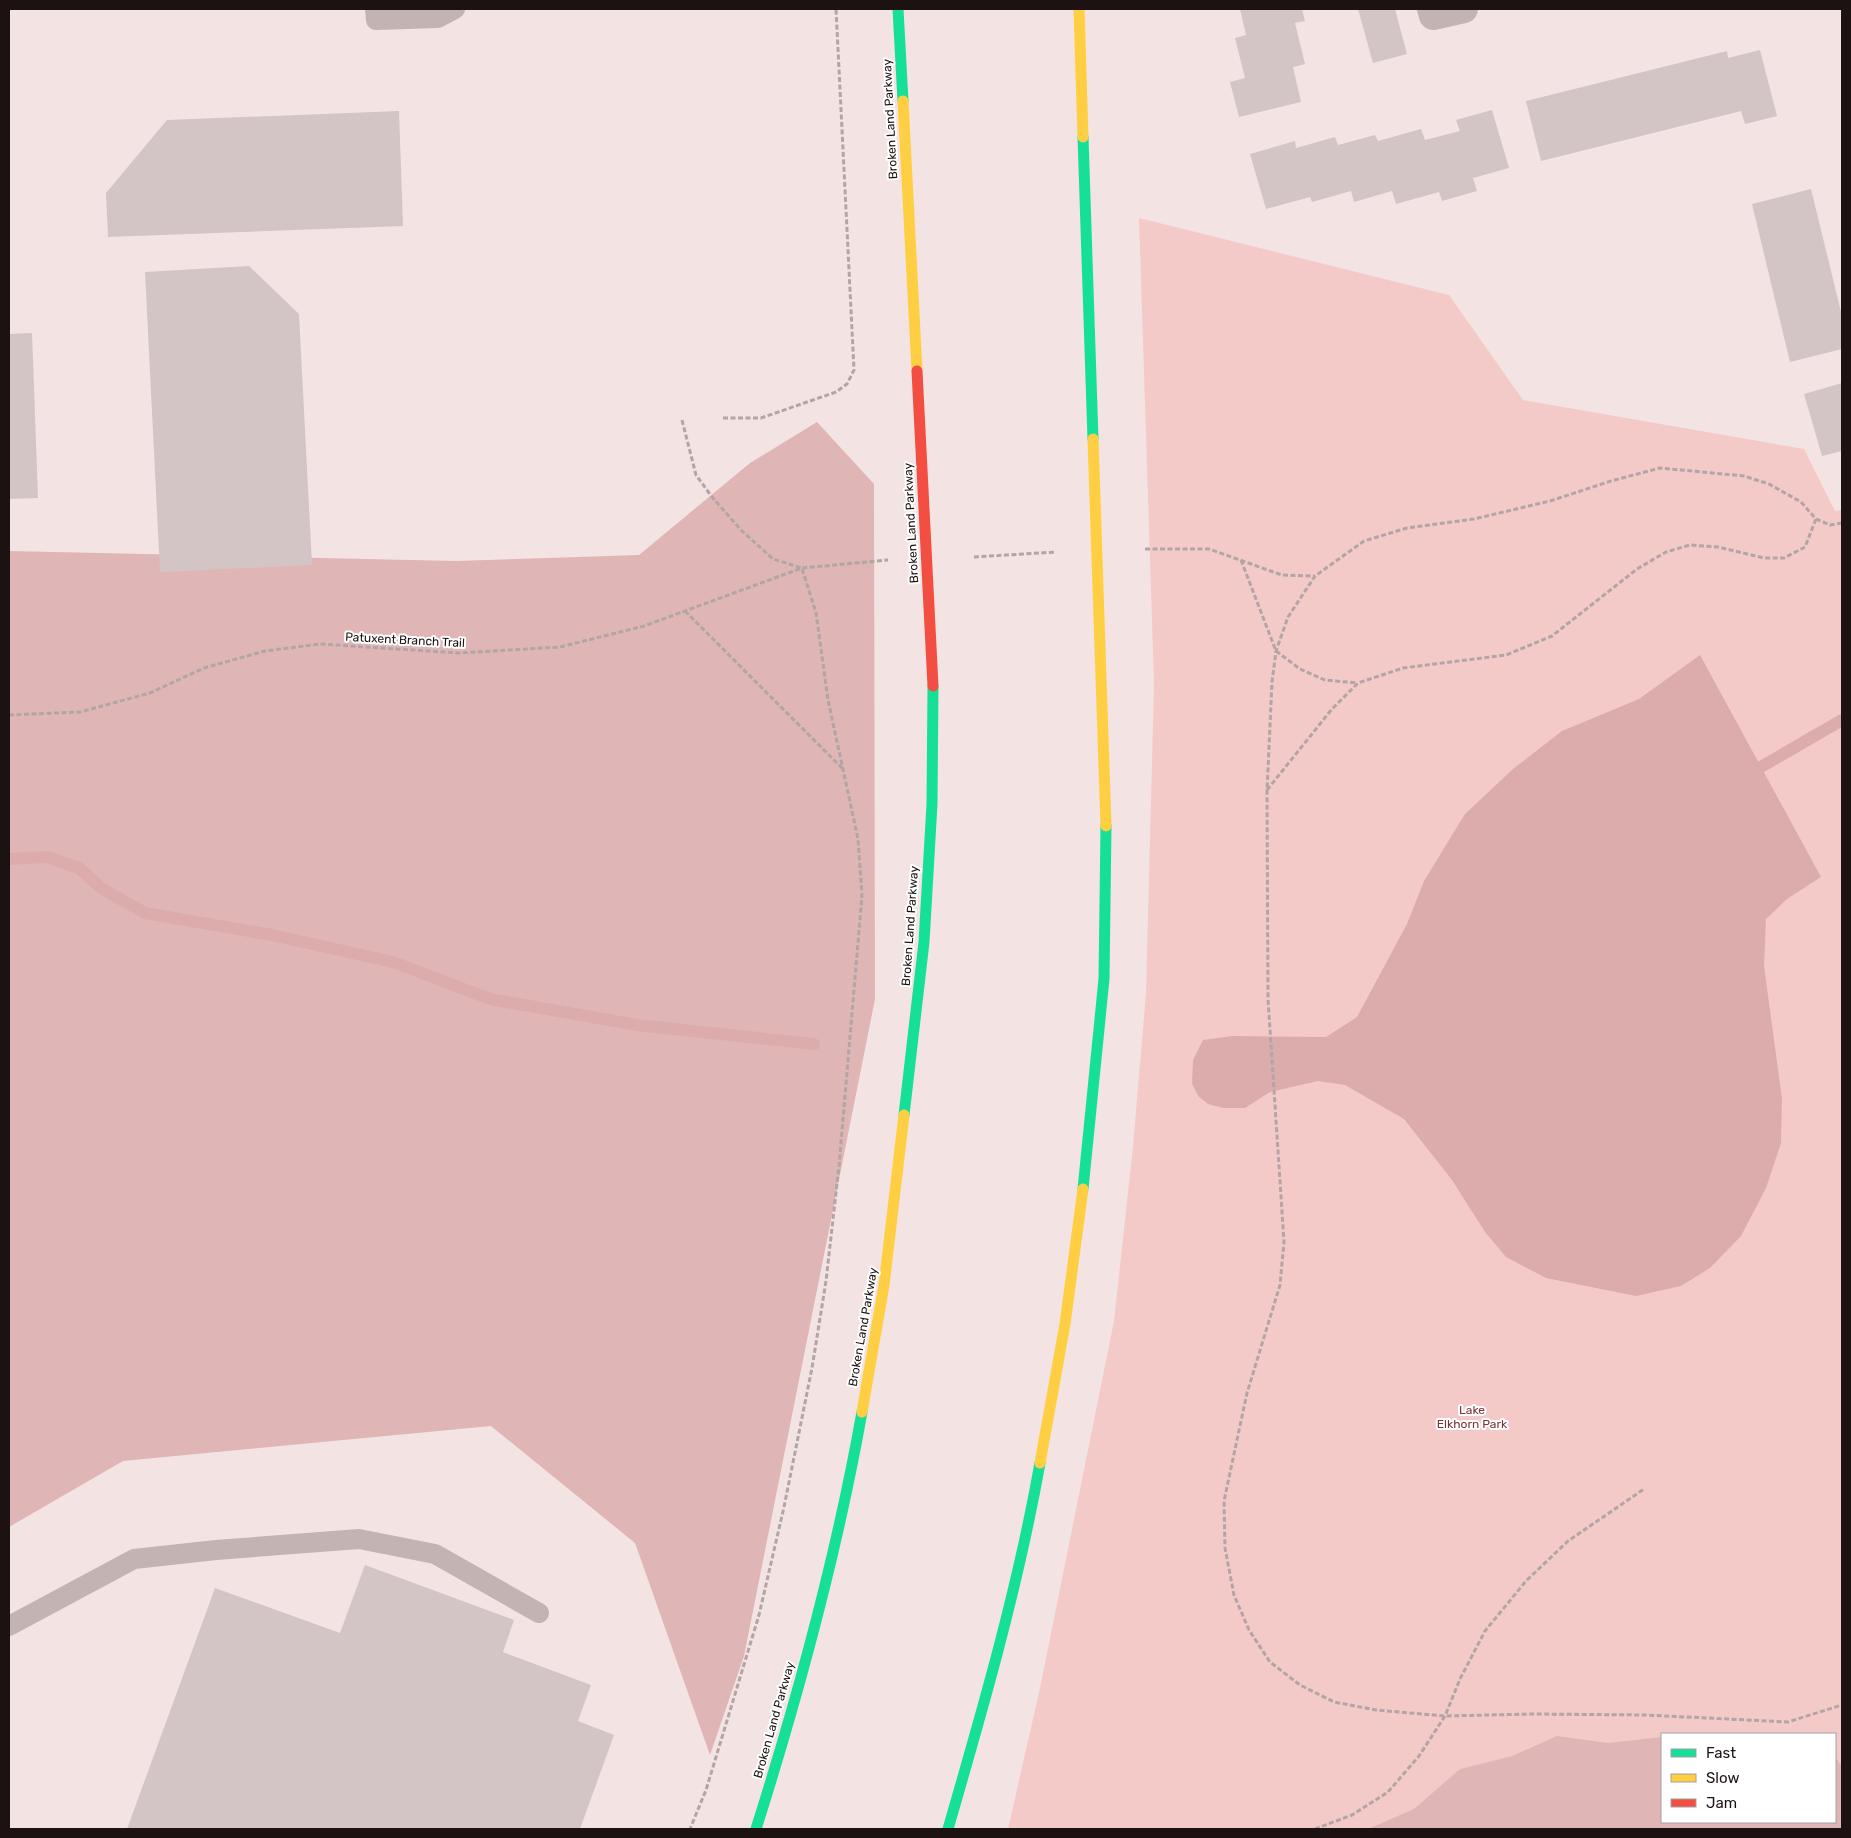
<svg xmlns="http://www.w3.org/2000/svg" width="1851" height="1838" font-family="Rubik,sans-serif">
<rect width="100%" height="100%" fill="#f4e3e3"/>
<path fill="#f4cac9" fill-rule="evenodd" d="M1139 218 1449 295 1523 400 1804 449 1835 511 1842 510V1829H1008L1040 1688 1114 1321 1133 1147 1146 993 1154 684ZM1662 1734H1835V1822H1662Z"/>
<g fill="#dfb6b5">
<path d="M817 422 874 484 875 999 744 1656 710 1755 635 1543 491 1426 123 1461 9 1527V551L456 561 639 555 750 463Z"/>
<path d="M1557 1736 1608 1743 1662 1737V1822H1835V1757L1842 1766V1829H1368L1414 1809 1460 1769 1512 1756Z"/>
</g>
<path fill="#dcacac" d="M1700 655 1821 877 1787 899 1766 919 1764 966 1782 1099 1781 1143 1766 1188 1741 1236 1710 1268 1681 1286 1636 1296 1546 1278 1506 1257 1485 1232 1452 1180 1404 1119 1345 1085 1318 1081 1270 1092 1245 1108H1223L1208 1104 1199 1097 1192 1084 1193 1060 1203 1040 1232 1036 1326 1037 1357 1017 1407 924 1424 881 1465 814 1513 769 1562 731 1639 699Z"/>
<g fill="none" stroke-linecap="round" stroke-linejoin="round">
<g stroke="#dcacac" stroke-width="12">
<path d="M1747 775 1842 720"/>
<path d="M9 859 47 857 79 868 101 888 145 913 272 935 393 962 490 999 637 1025 814 1044"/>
</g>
</g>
<g fill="#d3c5c5">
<path d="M1240 9H1302L1305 21 1295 23 1305 64 1293 67 1301 102 1239 117 1230 82 1245 78 1235 38 1246 35Z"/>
<path d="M1358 9H1395L1407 54 1373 63Z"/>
<path d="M1760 50 1777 116 1745 124 1741 111 1541 161 1526 101 1727 51 1728 58Z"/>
<path d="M1492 110 1509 168 1473 178 1477 191 1442 201 1439 192 1396 204 1392 191 1354 202 1351 191 1312 202 1310 197 1266 209 1250 154 1295 141 1296 148 1335 137 1338 145 1375 135 1378 141 1421 129 1425 140 1460 131 1456 120Z"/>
<path d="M399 111 403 226 108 237 106 193 167 120Z"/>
<path d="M1811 189 1842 316V349L1790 362 1752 204Z"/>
<path d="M249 266 299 314 312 565 160 572 145 272Z"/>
<path d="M32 333 38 498 9 499V334Z"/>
<path d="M1842 383V451L1822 456 1804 394Z"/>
<path d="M365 1565 514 1620 503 1652 591 1685 578 1721 614 1735 580 1829H127L215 1588 340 1633Z"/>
</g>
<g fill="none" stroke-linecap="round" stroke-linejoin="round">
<g stroke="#b3a5a5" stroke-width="3" stroke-dasharray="5 2.5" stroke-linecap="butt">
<path d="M723 418H761L836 392 847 384 854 370 836 9"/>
<path d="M682 420 696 475 712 497 741 530 773 559 802 568 816 613 828 700 858 839 862 895 855 978 839 1166 826 1281 812 1368 784 1507 759 1615 706 1790 690 1829"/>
<path d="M1842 523 1830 525 1816 519 1801 502 1769 484 1744 476 1660 468 1611 481 1550 501 1474 519 1407 528 1364 541 1315 576 1288 617 1276 651 1272 682 1267 791 1268 999 1284 1242 1280 1285 1247 1393 1224 1501 1225 1548 1234 1595 1249 1630 1270 1662 1300 1685 1334 1702 1376 1710 1445 1716 1534 1714 1646 1715 1788 1722 1842 1705"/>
<path d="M1145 549H1209L1282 575 1314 576"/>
<path d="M974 557 1056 552"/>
<path d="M1241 560 1276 651 1300 669 1325 680 1357 683"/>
<path d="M685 611 842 768"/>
<path d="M9 715 80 712 150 693 204 668 265 651 320 644 459 653 560 647 644 626 802 568 888 560"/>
<path d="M1267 790 1332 709 1358 683 1403 668 1506 655 1552 636 1637 569 1666 552 1690 545 1718 547 1764 558H1784L1805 547 1816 519"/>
<path d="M1315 1829 1352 1815 1388 1792 1419 1756 1445 1716 1460 1679 1485 1631 1526 1581 1568 1541 1644 1489"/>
</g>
<g stroke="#c4b3b3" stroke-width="20">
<path d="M375 9 376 20 438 18 455 9"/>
<path d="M9 1626 134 1559 216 1550 359 1539 435 1554 539 1613"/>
</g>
<path stroke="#c4b3b3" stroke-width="28" d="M1431 9 1433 16 1464 9"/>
<g stroke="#16e098" stroke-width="11">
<path d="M898 9 903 101"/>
<path d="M1083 137 1093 439"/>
<path d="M904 1115 924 942 932 804 933 686"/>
<path d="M1083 1189 1104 979 1106 826"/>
<path d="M756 1829C799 1693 837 1553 862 1412"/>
<path d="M948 1829C983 1708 1018 1587 1040 1463"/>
</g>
<g stroke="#ffcf43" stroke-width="11">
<path d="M1079 9 1083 137"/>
<path d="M903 101 917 371"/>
<path d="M1093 439 1106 826"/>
<path d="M862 1412 884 1285 904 1115"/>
<path d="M1040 1463 1065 1324 1083 1189"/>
</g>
<path stroke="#f24e42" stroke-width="11" d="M917 371 933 686"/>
</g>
<g text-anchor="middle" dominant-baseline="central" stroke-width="4" stroke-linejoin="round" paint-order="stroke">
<g font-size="12" fill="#1c1211" stroke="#fff">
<text transform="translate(890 119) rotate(-93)">Broken Land Parkway</text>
<text transform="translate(911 523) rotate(-93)">Broken Land Parkway</text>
<text transform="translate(405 640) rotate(3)">Patuxent Branch Trail</text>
<text transform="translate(910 926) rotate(-86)">Broken Land Parkway</text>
<text transform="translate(863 1327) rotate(-80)">Broken Land Parkway</text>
<text transform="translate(774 1720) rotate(-74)">Broken Land Parkway</text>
</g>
<g font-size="12" fill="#7c3135" stroke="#fff">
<text x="1472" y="1410">Lake<tspan x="1472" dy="14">Elkhorn Park</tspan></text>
</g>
</g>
<rect width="1851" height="1838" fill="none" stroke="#1c1211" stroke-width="20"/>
<rect x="1661" y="1733" width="175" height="90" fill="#ffffff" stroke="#a4a0a0"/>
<rect x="1671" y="1749" width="25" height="8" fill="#16e098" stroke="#a4a0a0"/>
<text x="1706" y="1758" font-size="15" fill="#1c1211">Fast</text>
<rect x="1671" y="1774" width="25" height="8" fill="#ffcf43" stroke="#a4a0a0"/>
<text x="1706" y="1783" font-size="15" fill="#1c1211">Slow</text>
<rect x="1671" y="1799" width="25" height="8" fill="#f24e42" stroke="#a4a0a0"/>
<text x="1706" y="1808" font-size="15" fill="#1c1211">Jam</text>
</svg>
